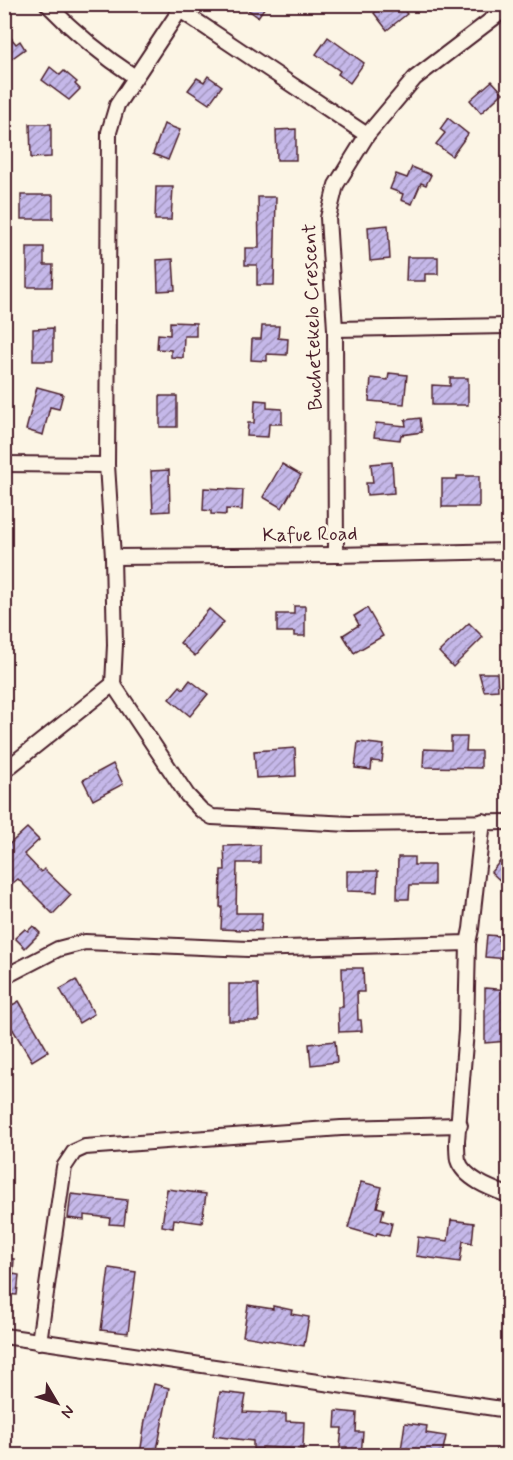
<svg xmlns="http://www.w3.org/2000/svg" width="513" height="1460" font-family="Mynerve,sans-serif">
<defs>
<pattern id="building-hatch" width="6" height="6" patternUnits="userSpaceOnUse" patternTransform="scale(1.5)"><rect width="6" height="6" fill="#c5b8e9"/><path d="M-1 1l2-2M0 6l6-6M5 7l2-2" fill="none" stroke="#a295bd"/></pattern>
</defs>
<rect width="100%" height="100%" fill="#fcf5e5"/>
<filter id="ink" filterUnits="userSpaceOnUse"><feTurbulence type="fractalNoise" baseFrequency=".0167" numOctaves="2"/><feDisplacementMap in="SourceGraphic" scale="12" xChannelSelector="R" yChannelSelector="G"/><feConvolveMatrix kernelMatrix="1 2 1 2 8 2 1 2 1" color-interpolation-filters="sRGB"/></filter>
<g filter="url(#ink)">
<g fill="url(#building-hatch)" stroke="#4a1f2b" stroke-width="1.5">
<path d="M240 4H267L258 17Z"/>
<path d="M384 4H399L407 14 387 30 374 13Z"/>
<path d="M4 29 16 44 20 41 25 49 11 59 4 50Z"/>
<path d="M328 37 364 63 350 83 338 74 340 71 316 54Z"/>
<path d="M50 67 60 75 64 71 77 82 75 84 80 89 69 100 42 80Z"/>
<path d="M208 76 222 86 209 104 188 90 197 78 204 82Z"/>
<path d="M492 81 503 93 481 113 470 100Z"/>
<path d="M448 118 468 134 452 156 436 144 445 133 440 129Z"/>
<path d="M30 124H51V157L31 158Z"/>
<path d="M164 124 180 130 168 160 153 154Z"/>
<path d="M296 129V160H277L276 130Z"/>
<path d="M412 167 431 175 426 185 421 183 412 204 401 200 403 194 390 189 396 174 407 178Z"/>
<path d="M156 187H173L171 220H155Z"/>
<rect x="21" y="195" width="32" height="24"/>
<path d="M258 197H276L274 285H257V265H245V248H259Z"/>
<path d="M388 225 390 259 370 261 368 227Z"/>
<path d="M27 247H44V265H53L52 287H27Z"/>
<path d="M407 257H438V274H425V281H406Z"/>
<path d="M173 259 175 290 158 291 157 260Z"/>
<path d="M170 322 196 323V336H184L183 358 171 357V350L157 349 158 334 170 335Z"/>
<path d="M262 326H279L278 338 288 339 287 355 267 354V361L251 360 252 339H261Z"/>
<path d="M53 328V361H33V329Z"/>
<path d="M389 373 407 375 404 404 369 401 371 378 388 380Z"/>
<path d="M450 378H468V405H432V385L450 386Z"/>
<path d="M37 387 63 394 59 409 50 407 43 435 26 430Z"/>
<rect x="160" y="396" width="17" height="31"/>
<path d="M255 400 267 401V408L282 409V424H269L268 437 247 436 248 423H254Z"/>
<path d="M420 418 422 432 401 435 400 440 374 437 376 423 406 426 405 420Z"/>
<path d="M392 462 394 493 367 495 366 483H373L371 464Z"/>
<path d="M282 464 301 475 282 508 263 497Z"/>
<path d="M169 470 170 511 153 512 151 471Z"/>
<path d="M457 476H479V507H442V479H457Z"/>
<path d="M204 488 243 490 242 510 226 509V515L211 514V511L203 510Z"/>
<path d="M294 606H305V636H294V632H277V614H294Z"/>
<path d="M367 608 383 636 354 653 343 635 359 625 354 616Z"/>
<path d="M209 609 224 622 195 656 180 643Z"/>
<path d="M469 623 483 637 453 667 439 652Z"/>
<path d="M479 673H497L498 690 484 691Z"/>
<path d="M190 680 208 694 190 716 169 699 180 686 183 689Z"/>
<path d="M451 737H467L466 751H481V768L423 767 424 749 451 750Z"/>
<path d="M358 742 384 745 382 762 372 761 371 770 355 768Z"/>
<path d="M295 748 296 776 256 778 254 751Z"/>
<path d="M113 764 123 784 93 800 83 780Z"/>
<path d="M27 828 39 840 24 854 41 872 44 869 71 895 53 914 18 879 4 890V849Z"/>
<path d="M260 845V863H237L236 913H262L261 931 221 929 222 907H220L221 870H225L224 846Z"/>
<path d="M508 852V888L491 872Z"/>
<path d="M398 857H414V865H434V885H410L409 899H397Z"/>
<path d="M347 871H378L377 892 347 891Z"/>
<path d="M33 926 40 933 25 948 15 938 25 929 28 931Z"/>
<path d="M487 935 499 936 498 940 508 941V959L485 957Z"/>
<path d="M342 968H363L364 992H357L358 1020H361L362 1031 339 1032 338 1007H343Z"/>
<path d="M76 980 94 1014 79 1023 60 989Z"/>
<path d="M229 984H258L259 1021H229Z"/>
<path d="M485 988 508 990V1041L485 1043Z"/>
<path d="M19 1001 48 1051 32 1061 4 1015V1010Z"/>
<path d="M335 1041 337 1062 311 1065 309 1044Z"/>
<path d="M361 1182 382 1187 377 1207 384 1209 381 1220 392 1223 389 1236 377 1233 376 1236 348 1228Z"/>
<path d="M167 1189 206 1194 202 1223 174 1219 173 1228 162 1226Z"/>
<path d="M71 1194 127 1200 124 1225 109 1224 110 1218 84 1215V1220L68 1218Z"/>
<path d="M451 1220 474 1223 472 1243 463 1241 460 1262 416 1256 418 1237 448 1241Z"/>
<path d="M4 1258 14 1259 13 1274 19 1275 17 1295 4 1294Z"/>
<path d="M109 1268 136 1272 128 1333 101 1330Z"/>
<path d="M248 1305 273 1309V1306L292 1310 291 1314 309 1317 304 1346 243 1336Z"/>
<path d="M154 1384 169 1388 156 1455H140L145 1420Z"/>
<path d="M220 1392 246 1395 243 1412 286 1414V1421L304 1422 303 1449 262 1447V1449H253V1441L213 1436Z"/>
<path d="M336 1411 357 1413 356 1432H363L361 1455H346L347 1447H340L342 1428H335Z"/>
<path d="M405 1423 427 1426 426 1433 446 1436 442 1455H408V1452L401 1450Z"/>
</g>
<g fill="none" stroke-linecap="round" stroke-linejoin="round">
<defs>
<g id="minor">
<path d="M47 4C74 32 103 56 135 77"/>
<path d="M184 4 117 105 109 132 107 465 113 557 115 645 113 684 187 795 201 810 212 817 350 824 508 822"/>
<path d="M180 10 367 135"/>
<path d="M335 329 508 326"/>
<path d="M4 464 107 465"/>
<path d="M336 555 335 329 328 218 336 185 367 135 415 78 508 7"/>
<path d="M113 557 336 555 508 551"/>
<path d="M4 771 113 684"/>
<path d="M468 943 466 1031 457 1141C457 1147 457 1154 458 1160 464 1179 492 1189 508 1195"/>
<path d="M4 977 58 949 85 942 248 949 468 943 471 929 483 821"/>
<path d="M4 1336 508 1410"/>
<path d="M39 1342 64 1167 74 1152 85 1147 341 1128 460 1125"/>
</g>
</defs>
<use href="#minor" stroke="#4a1f2b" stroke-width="18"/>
<use href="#minor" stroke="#fcf5e5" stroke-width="14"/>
</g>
</g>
<g text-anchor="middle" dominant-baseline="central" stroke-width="6" stroke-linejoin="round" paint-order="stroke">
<g font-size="20" fill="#4a1f2b" stroke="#fcf5e5">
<text transform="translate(313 317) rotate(-92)">Buchetekelo Crescent</text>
<text transform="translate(310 535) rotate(-1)">Kafue Road</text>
</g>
</g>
<rect width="513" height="1460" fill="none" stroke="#fcf5e5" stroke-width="24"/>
<rect x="12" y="12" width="489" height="1436" fill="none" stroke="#4a1f2b" stroke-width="2" filter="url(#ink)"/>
<g transform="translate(57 1403) rotate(129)" stroke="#fcf5e5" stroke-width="4.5" paint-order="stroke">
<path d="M0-4.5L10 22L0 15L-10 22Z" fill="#4a1f2b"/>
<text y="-9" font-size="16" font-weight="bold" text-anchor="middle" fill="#4a1f2b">N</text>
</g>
</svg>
